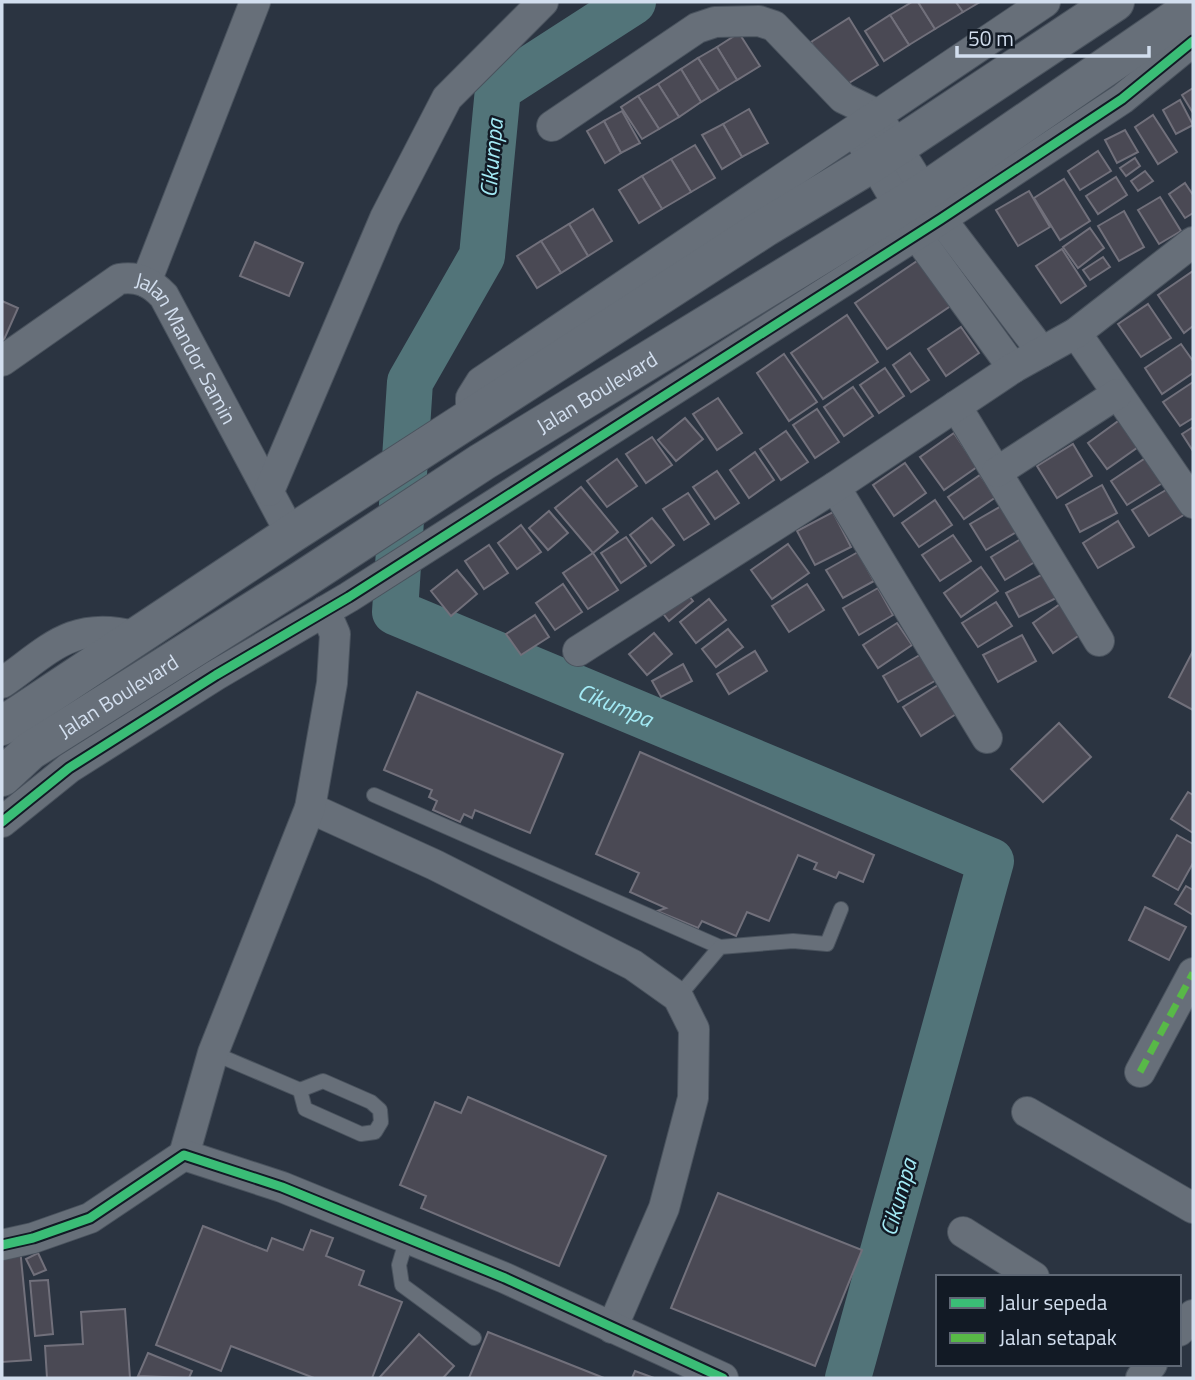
<svg xmlns="http://www.w3.org/2000/svg" width="1195" height="1380" font-family="'Titillium Web',sans-serif">
<rect width="100%" height="100%" fill="#2b3441"/>
<g fill="none" stroke-linecap="round" stroke-linejoin="round">
<path stroke="#527479" stroke-width="46" id="s1" d="M633 2 498 89 482 256 410 382 395 612 991 861 848 1378"/>
</g>
<g fill="#4a4954" stroke="#71707b" stroke-width="2">
<path d="M912 2H918L935 29 909 45 890 15Z"/>
<path d="M918 2H956L963 12 935 29Z"/>
<path d="M956 2H980L963 12Z"/>
<path d="M890 15 909 45 884 61 865 31Z"/>
<path d="M849 18 878 65 841 88 811 42Z"/>
<path d="M739 33 760 66 737 80 717 47Z"/>
<path d="M717 47 737 80 719 91 698 58Z"/>
<path d="M698 58 719 91 701 102 681 69Z"/>
<path d="M681 69 701 102 679 117 658 84Z"/>
<path d="M658 84 679 117 659 129 638 96Z"/>
<path d="M1193 88V113L1182 95Z"/>
<path d="M638 96 659 129 642 139 621 107Z"/>
<path d="M1180 100 1193 125 1176 134 1163 110Z"/>
<path d="M749 109 768 143 742 157 723 124Z"/>
<path d="M622 111 640 143 621 153 604 121Z"/>
<path d="M1153 115 1177 152 1158 164 1135 127Z"/>
<path d="M604 121 621 153 605 163 587 131Z"/>
<path d="M723 124 742 157 722 169 702 135Z"/>
<path d="M1125 130 1138 152 1117 163 1105 140Z"/>
<path d="M695 145 715 178 691 192 671 159Z"/>
<path d="M1098 151 1111 171 1080 190 1068 171Z"/>
<path d="M1135 158 1140 166 1126 176 1120 168Z"/>
<path d="M671 159 691 192 662 209 642 176Z"/>
<path d="M1145 171 1153 181 1138 191 1131 181Z"/>
<path d="M642 176 662 209 639 223 619 190Z"/>
<path d="M1116 177 1127 195 1098 214 1086 196Z"/>
<path d="M1064 179 1090 221 1060 240 1034 198Z"/>
<path d="M1185 183 1193 195V213L1185 218 1169 194Z"/>
<path d="M1029 191 1050 227 1018 246 996 210Z"/>
<path d="M1160 197 1181 231 1159 244 1138 210Z"/>
<path d="M593 209 612 241 588 256 569 224Z"/>
<path d="M1124 211 1144 247 1119 261 1098 226Z"/>
<path d="M569 224 588 256 561 273 541 241Z"/>
<path d="M1090 228 1104 248 1078 268 1063 247Z"/>
<path d="M541 241 561 273 537 288 517 256Z"/>
<path d="M255 242 303 263 289 296 240 276Z"/>
<path d="M1062 249 1086 286 1061 303 1036 266Z"/>
<path d="M923 257 955 303 887 349 855 303Z"/>
<path d="M1103 257 1110 267 1090 280 1083 270Z"/>
<path d="M1193 271V326L1184 333 1158 295Z"/>
<path d="M2 301 18 308 2 344Z"/>
<path d="M1148 304 1171 338 1141 357 1118 324Z"/>
<path d="M847 315 878 362 823 399 791 353Z"/>
<path d="M961 327 979 353 946 376 928 349Z"/>
<path d="M1181 344 1193 361V373L1162 394 1145 368Z"/>
<path d="M910 353 929 380 911 392 893 365Z"/>
<path d="M784 354 817 402 789 421 757 373Z"/>
<path d="M885 368 904 396 879 413 860 385Z"/>
<path d="M1193 382V418L1180 426 1163 402Z"/>
<path d="M853 387 873 416 844 436 824 407Z"/>
<path d="M718 398 742 433 717 450 693 414Z"/>
<path d="M817 409 839 442 815 458 793 425Z"/>
<path d="M685 418 703 439 676 461 658 440Z"/>
<path d="M1121 419 1141 445 1107 469 1088 443Z"/>
<path d="M1193 427V451L1182 434Z"/>
<path d="M786 431 808 462 781 480 760 449Z"/>
<path d="M954 433 977 467 944 490 920 457Z"/>
<path d="M652 437 672 465 646 483 626 454Z"/>
<path d="M1073 444 1092 476 1057 498 1037 466Z"/>
<path d="M755 452 774 480 749 498 730 470Z"/>
<path d="M1147 457 1164 482 1127 505 1111 481Z"/>
<path d="M617 459 637 486 607 507 587 481Z"/>
<path d="M905 463 926 493 894 516 873 485Z"/>
<path d="M717 471 739 503 715 519 693 487Z"/>
<path d="M980 475 996 497 964 519 948 497Z"/>
<path d="M1102 485 1117 513 1080 532 1066 505Z"/>
<path d="M581 487 618 532 593 553 555 508Z"/>
<path d="M1171 487 1187 513 1149 536 1132 510Z"/>
<path d="M688 493 709 524 684 540 663 509Z"/>
<path d="M935 500 952 525 919 547 902 523Z"/>
<path d="M1003 505 1018 531 986 550 970 524Z"/>
<path d="M549 511 568 533 548 550 529 528Z"/>
<path d="M833 512 851 547 815 565 797 531Z"/>
<path d="M652 518 674 545 651 563 630 535Z"/>
<path d="M1118 521 1134 547 1098 568 1083 543Z"/>
<path d="M521 525 541 552 517 569 498 543Z"/>
<path d="M953 535 971 561 940 581 922 555Z"/>
<path d="M626 537 646 566 621 583 601 553Z"/>
<path d="M1024 537 1038 560 1005 580 991 557Z"/>
<path d="M788 544 809 573 772 599 751 570Z"/>
<path d="M489 545 508 573 484 589 465 561Z"/>
<path d="M858 552 874 581 843 598 826 570Z"/>
<path d="M593 553 618 590 588 609 563 573Z"/>
<path d="M981 567 998 591 961 617 944 593Z"/>
<path d="M457 570 477 594 451 616 431 591Z"/>
<path d="M1051 570 1064 594 1019 617 1006 593Z"/>
<path d="M563 584 582 612 555 630 536 603Z"/>
<path d="M807 584 824 610 789 632 772 606Z"/>
<path d="M878 588 893 615 859 635 843 608Z"/>
<path d="M685 591 693 601 669 621 661 611Z"/>
<path d="M709 599 726 620 696 643 680 622Z"/>
<path d="M996 602 1012 626 978 647 962 623Z"/>
<path d="M1063 602 1084 632 1053 653 1033 623Z"/>
<path d="M535 615 549 637 521 655 506 634Z"/>
<path d="M897 623 912 645 878 668 863 645Z"/>
<path d="M728 629 743 647 716 667 702 649Z"/>
<path d="M654 633 672 654 647 675 629 654Z"/>
<path d="M1022 635 1036 661 998 682 983 655Z"/>
<path d="M755 651 767 671 729 694 717 674Z"/>
<path d="M1193 651V710L1169 697Z"/>
<path d="M925 652 940 678 898 702 883 676Z"/>
<path d="M683 664 692 681 661 697 652 681Z"/>
<path d="M943 682 961 711 921 736 903 707Z"/>
<path d="M417 692 563 754 530 833 475 810 472 818 464 814 460 822 433 810 437 801 429 797 432 790 384 770Z"/>
<path d="M1059 723 1091 757 1043 802 1011 769Z"/>
<path d="M640 752 874 855 863 882 839 872 836 878 814 869 817 863 798 855 769 921 747 912 736 936 702 921 698 928 657 911 666 908 630 892 639 873 596 854Z"/>
<path d="M1188 792 1193 795V833L1171 819Z"/>
<path d="M1177 835 1193 844V863L1178 890 1153 876Z"/>
<path d="M1186 886 1193 890V915L1175 904Z"/>
<path d="M1145 907 1186 927 1169 960 1129 940Z"/>
<path d="M468 1097 606 1156 559 1266 421 1208 426 1196 400 1185 435 1102 461 1113Z"/>
<path d="M718 1193 862 1250 815 1366 671 1308Z"/>
<path d="M203 1226 267 1251 272 1238 303 1250 311 1230 333 1238 326 1256 364 1271 359 1285 402 1302 372 1378H314L231 1346 221 1371 156 1345Z"/>
<path d="M20 1248 31 1360 2 1362V1253Z"/>
<path d="M38 1253 46 1270 34 1275 26 1259Z"/>
<path d="M48 1280 53 1334 35 1336 30 1281Z"/>
<path d="M125 1309 130 1378H47L45 1346 83 1344 81 1312Z"/>
<path d="M488 1332 604 1378H469Z"/>
<path d="M419 1334 454 1366 443 1378H379Z"/>
<path d="M148 1353 192 1371 189 1378 138 1376Z"/>
<path d="M635 1371 654 1378H632Z"/>
</g>
<g fill="none" stroke-linecap="round" stroke-linejoin="round">
<defs>
<g id="lane">
<path d="M374 795 720 947"/>
<path d="M678 997 720 947 793 941 827 944 841 909"/>
<path d="M213 1053 300 1090"/>
<path d="M323 1081 371 1102 380 1110 381 1122 375 1132 361 1134 305 1109 300 1090Z"/>
<path d="M407 1238 399 1265 402 1285 474 1338"/>
</g>
<g id="street">
<path d="M552 126 697 28 715 22 759 21 774 26 843 98 876 114 941 219 1042 352"/>
<path d="M864 146 915 233 1013 368"/>
<path d="M146 282 255 2"/>
<path d="M1076 333 1193 503"/>
<path id="s2" d="M2 361 119 279C138 276 151 282 164 296L291 534"/>
<path d="M956 406 1099 641"/>
<path d="M471 420V398L481 382 1045 2"/>
<path d="M997 472 1117 394"/>
<path d="M835 487 987 738"/>
<path d="M269 491 385 218 447 98 543 2"/>
<path d="M578 651 835 487 1013 368 1076 333 1193 242"/>
<path d="M2 683C49 650 72 620 134 636"/>
<path d="M310 808 435 865 633 965 678 997 694 1029 693 1098 664 1208 612 1328"/>
<path d="M2 822 69 768 216 675 349 597 941 219 1122 99 1193 41"/>
<path d="M1140 1072 1193 973"/>
<path d="M1027 1112 1193 1208"/>
<path d="M184 1155 213 1053 310 808 332 683 335 634 325 611"/>
<path d="M963 1232 1034 1277"/>
<path d="M2 1245 33 1238 90 1218 184 1155 282 1187 505 1278 723 1378"/>
<path d="M1179 1331 1193 1315"/>
<path d="M1141 1378 1152 1364"/>
</g>
<g id="secondary">
<path d="M2 726 291 534 766 227 874 162 1115 2"/>
<path id="s3" d="M2 777 30 751 302 580 482 462 924 192 1193 7"/>
</g>
</defs>
<use href="#lane" stroke="#4a535e" stroke-width="16"/>
<use href="#street" stroke="#4a535e" stroke-width="32"/>
<use href="#secondary" stroke="#4a535e" stroke-width="40"/>
<use href="#lane" stroke="#676f79" stroke-width="14"/>
<use href="#street" stroke="#676f79" stroke-width="30"/>
<use href="#secondary" stroke="#676f79" stroke-width="38"/>
<path stroke="#58b947" stroke-width="7" stroke-dasharray="14 7" stroke-linecap="butt" d="M1140 1072 1193 973"/>
<defs>
<g id="cycleway">
<path d="M2 822 69 768 216 675 349 597 941 219 1122 99 1193 41"/>
<path d="M2 1245 33 1238 90 1218 184 1155 282 1187 505 1278 723 1378"/>
</g>
</defs>
<use href="#cycleway" stroke="#121a25" stroke-width="13"/>
<use href="#cycleway" stroke="#3abd76" stroke-width="9"/>
</g>
<g text-anchor="middle" dominant-baseline="central" stroke-width="5" stroke-linejoin="round" paint-order="stroke">
<g font-size="21" fill="#d2deee" stroke="#121a25">
<text stroke="none"><textPath href="#s2" startOffset="248">Jalan Mandor Samin</textPath></text>
<text stroke="none"><textPath href="#s3" startOffset="709">Jalan Boulevard</textPath></text>
<text stroke="none"><textPath href="#s3" startOffset="142">Jalan Boulevard</textPath></text>
</g>
<g font-size="23" font-style="italic" fill="#a3eaf5" stroke="#121a25">
<text transform="translate(491 158) rotate(-85)">Cikumpa</text>
<text stroke="none"><textPath href="#s1" startOffset="943">Cikumpa</textPath></text>
<text transform="translate(898 1197) rotate(-74)">Cikumpa</text>
</g>
</g>
<rect width="1195" height="1380" fill="none" stroke="#d2deee" stroke-width="7"/>
<rect x="936" y="1275" width="245" height="91" fill="#121a25" stroke="#5f6875" stroke-width="2"/>
<rect x="950" y="1298" width="35" height="10" fill="#3abd76" stroke="#5f6875" stroke-width="2"/>
<text x="999" y="1310" font-size="21" fill="#d2deee">Jalur sepeda</text>
<rect x="950" y="1333" width="35" height="10" fill="#58b947" stroke="#5f6875" stroke-width="2"/>
<text x="999" y="1345" font-size="21" fill="#d2deee">Jalan setapak</text>
<path d="M957 46v10h192v-10" fill="none" stroke="#d2deee" stroke-width="3.5"/>
<text x="968" y="46" font-size="21" fill="#d2deee" stroke="#121a25" stroke-width="5" paint-order="stroke">50 m</text>
</svg>
